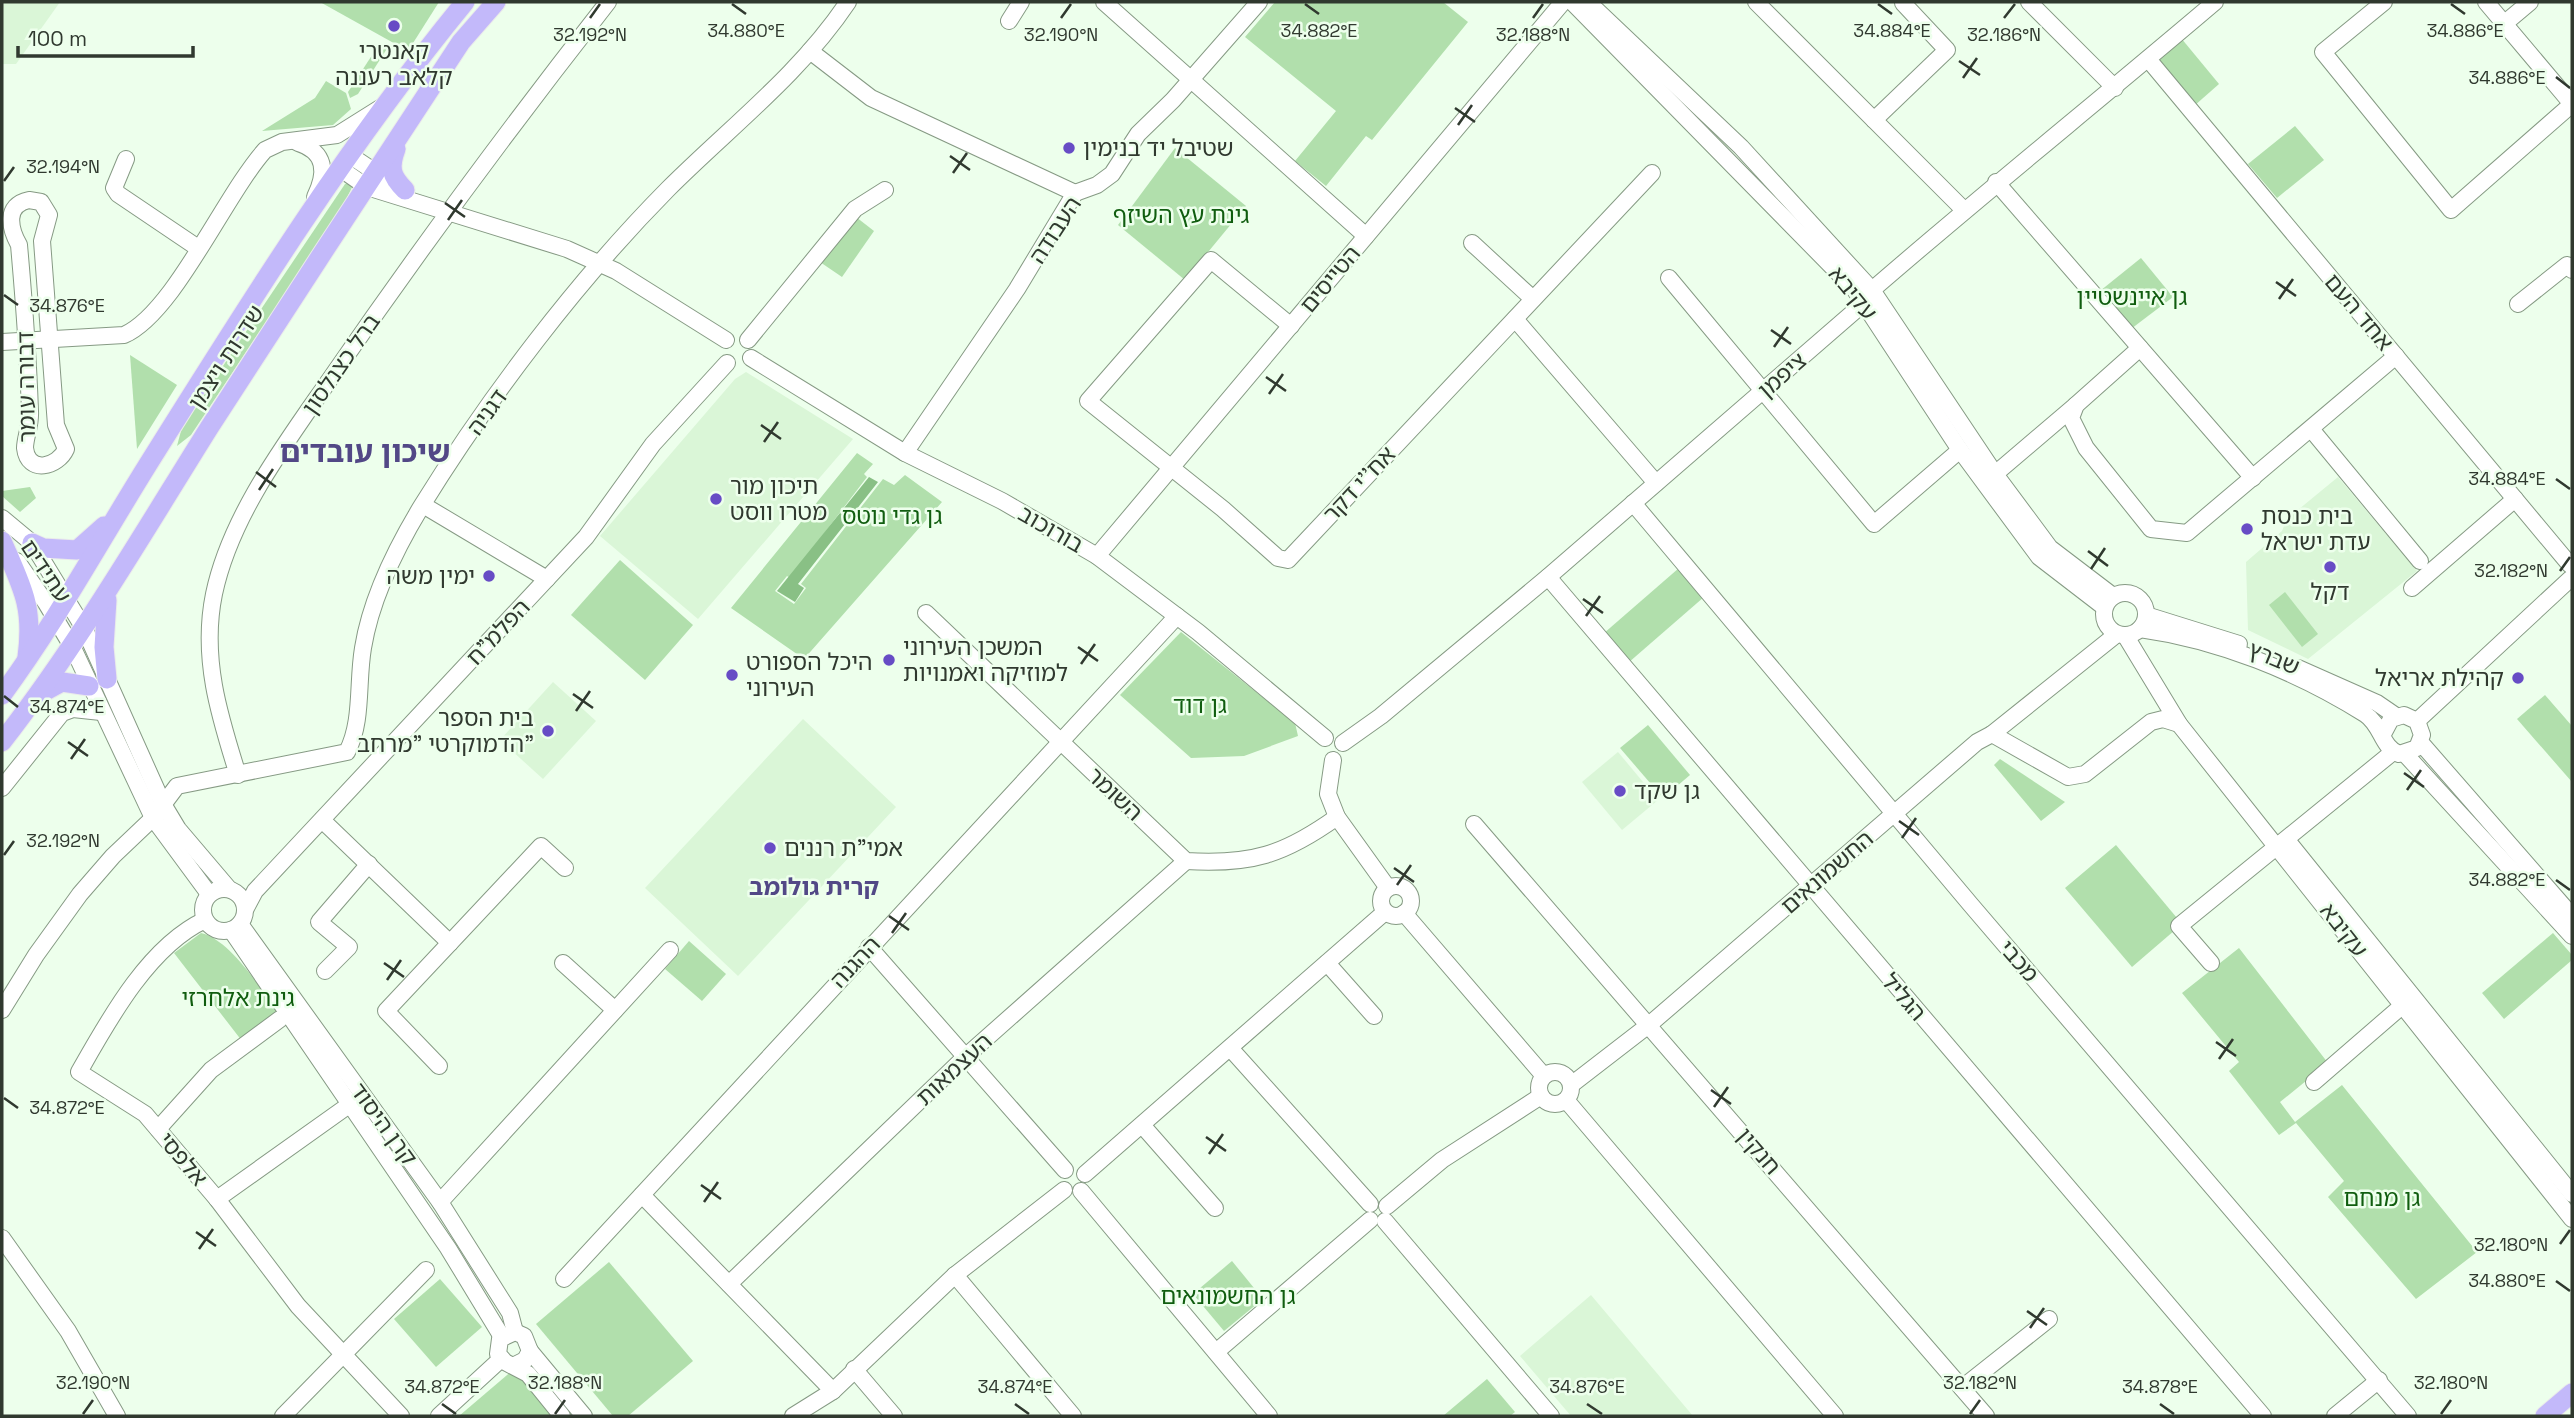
<svg xmlns="http://www.w3.org/2000/svg" width="2574" height="1418" font-family="'Space Grotesk','Noto Sans Hebrew',sans-serif">
<rect width="100%" height="100%" fill="#edffec"/>
<g fill="#daf6d7">
<path d="M2 2H60L16 64H2Z"/>
<path d="M746 372 853 439 698 619 600 536 735 379Z"/>
<path d="M2338 477 2417 571 2308 659 2248 630 2246 562 2282 531 2287 519Z"/>
<path d="M553 682 596 721 543 779 500 740Z"/>
<path d="M803 719 896 807 738 976 645 888Z"/>
<path d="M1618 752 1658 800 1622 830 1582 782Z"/>
<path d="M1591 1295 1693 1416H1571L1520 1356Z"/>
</g>
<g fill="#b1dfac">
<path d="M320 2H439L408 51Z"/>
<path d="M1275 2H1443L1468 22 1372 140 1366 136 1326 186 1295 161 1336 111 1245 37Z"/>
<path d="M2181 38 2219 84 2194 106 2155 60Z"/>
<path d="M380 43 388 47 358 94 350 98 348 92Z"/>
<path d="M326 81 346 93 351 109 333 125 262 131 315 98Z"/>
<path d="M2295 126 2324 160 2277 198 2248 164Z"/>
<path d="M1175 148 1246 206 1185 280 1118 225Z"/>
<path d="M355 181 343 206 191 435 177 446 182 427 345 184Z"/>
<path d="M856 217 874 231 842 277 820 262Z"/>
<path d="M2141 258 2173 297 2127 332 2095 295Z"/>
<path d="M130 355 177 385 137 449Z"/>
<path d="M857 453 873 464 864 474 867 477 790 578 787 576 775 591 794 604 806 588 801 584 883 479 894 485 905 475 942 502 804 659 731 608Z"/>
<path d="M30 487 36 498 20 512 2 496V491Z"/>
<path d="M620 560 693 625 645 680 571 615Z"/>
<path d="M1679 568 1704 597 1628 663 1603 634Z"/>
<path d="M2285 592 2318 634 2302 647 2269 605Z"/>
<path d="M1181 632 1295 723 1298 736 1244 756 1191 758 1120 695Z"/>
<path d="M2545 695 2572 726V782L2517 719Z"/>
<path d="M1648 725 1690 775 1663 798 1620 748Z"/>
<path d="M2000 759 2065 802 2041 821 1994 765Z"/>
<path d="M2116 845 2182 924 2132 967 2065 888Z"/>
<path d="M201 933C231 940 260 989 280 1013L242 1041 174 953Z"/>
<path d="M2553 933 2572 955V960L2504 1019 2482 993Z"/>
<path d="M689 941 726 974 702 1001 665 969Z"/>
<path d="M2239 948 2328 1063 2280 1102 2295 1122 2342 1085 2477 1252 2416 1299 2328 1197 2344 1181 2296 1123 2279 1135 2229 1071 2239 1062 2182 993Z"/>
<path d="M1232 1261 1263 1299 1224 1331 1193 1294Z"/>
<path d="M609 1262 693 1361 628 1416H613L536 1324Z"/>
<path d="M440 1279 482 1327 436 1367 394 1319Z"/>
<path d="M514 1369 557 1416H459Z"/>
<path d="M1487 1379 1515 1412 1510 1416H1443Z"/>
</g>
<path fill="#89c085" d="M869 477 878 482 798 584 804 588 795 602 777 591Z"/>
<g fill="none" stroke-linecap="round" stroke-linejoin="round">
<defs>
<g id="minor">
<path d="M1104 2 1366 236"/>
<path d="M1572 2 1855 290 1960 450 2039 557 2104 607"/>
<path d="M1588 2 1741 147 1872 290 1995 474 2050 548 2113 596"/>
<path d="M1756 2 1964 210"/>
<path d="M2029 2 2115 88"/>
<path d="M2384 2 2323 52 2451 210 2572 104"/>
<path d="M2486 2 2572 104"/>
<path d="M1009 21 1021 2"/>
<path d="M2505 23 2530 2"/>
<path d="M810 51 871 98 1075 193"/>
<path d="M2148 59 2570 565"/>
<path d="M1874 120 1947 50 1903 3"/>
<path d="M298 143C326 152 327 172 315 197"/>
<path d="M351 156 384 178"/>
<path d="M126 159 114 188 118 194 198 248"/>
<path d="M341 169 367 187 567 249 616 271 726 340"/>
<path d="M1996 182 2253 478"/>
<path d="M29 200 41 202 49 215 42 241 56 425 66 449C58 467 28 475 25 448 25 438 31 425 30 411 28 356 24 301 19 245 10 229 4 205 29 200Z"/>
<path d="M1472 243 1533 299"/>
<path d="M1669 278 1874 524 1960 450"/>
<path d="M2518 304 2567 265 2572 270"/>
<path d="M1515 319 1656 483"/>
<path d="M1291 326 1211 260 1088 401 1223 509 1278 558 1288 560 1652 173"/>
<path d="M748 340 855 209 885 190"/>
<path d="M2 342 124 335C174 313 224 196 265 150L282 142 337 135 380 108"/>
<path d="M2140 348 2076 405 2071 418 2086 448 2151 529 2187 533 2396 356"/>
<path d="M751 358 905 453 1002 501 1097 556 1198 632 1325 738"/>
<path d="M2311 429 2420 561"/>
<path d="M905 453 1017 289 1075 193 1097 185 1112 174 1138 134 1173 100 1259 2"/>
<path d="M1995 474 2076 405"/>
<path d="M1633 503 1971 905 2408 1416"/>
<path d="M423 505 547 579"/>
<path d="M2 518 32 543 85 630 163 804 178 829 229 889"/>
<path d="M1097 556 1563 2"/>
<path d="M17 561 46 603 73 648 153 818 209 894"/>
<path d="M1548 577 2263 1416"/>
<path d="M2412 588 2515 499"/>
<circle cx="2125" cy="614" r="21"/>
<path d="M926 613 1186 861C1251 865 1284 855 1337 817"/>
<path d="M2146 615 2239 644"/>
<path d="M2140 629C2219 640 2298 672 2365 714 2382 725 2381 747 2399 754L2417 748 2422 735 2417 721 2404 715 2391 719 2383 734"/>
<path d="M2125 635 2179 724 2572 1219"/>
<path d="M2298 668 2377 703 2396 716"/>
<path d="M2417 721 2570 579"/>
<path d="M1992 734 2068 777 2085 774 2151 722 2163 719 2179 724"/>
<path d="M1343 743 1381 716 1548 577 1864 303 1872 290C1985 192 2101 99 2215 2"/>
<path d="M2421 743 2572 916"/>
<path d="M2405 754 2572 936"/>
<path d="M1333 760 1328 794 1337 817 1388 888"/>
<path d="M238 775C219 715 201 657 214 594 231 513 289 439 335 372 422 246 514 122 608 2"/>
<path d="M2 788 62 713 73 709 101 712"/>
<path d="M322 820 450 943"/>
<path d="M1474 824 1986 1416"/>
<path d="M2290 844 2572 1194"/>
<circle cx="1396" cy="901" r="15"/>
<circle cx="224" cy="910" r="21"/>
<path d="M246 908 255 891 586 537 653 444 727 363"/>
<path d="M1404 913 1544 1076"/>
<path d="M205 920C149 946 109 1019 79 1072L145 1114 217 1199 298 1306 401 1416"/>
<path d="M240 924 440 1202 510 1313 515 1332"/>
<path d="M231 930 448 1248 502 1337"/>
<path d="M869 947 1065 1170"/>
<path d="M563 963 615 1010"/>
<path d="M1327 963 1374 1016"/>
<path d="M2211 963 2179 926 2393 752"/>
<path d="M325 971 349 947 319 922 369 864"/>
<path d="M2 1010 36 955 80 894 113 856 153 818 177 786 347 752C363 721 357 683 363 648 371 598 395 550 421 507 489 397 577 281 668 189 729 128 800 74 848 2"/>
<path d="M1230 1048 1370 1204"/>
<path d="M439 1066 386 1011 541 846 565 868"/>
<circle cx="1555" cy="1088" r="16"/>
<path d="M2314 1082 2403 1005"/>
<path d="M1571 1085 1650 1024 1977 742 1992 734 2117 634"/>
<path d="M1566 1100 1835 1416"/>
<path d="M1142 1125 1215 1208"/>
<path d="M158 1129 211 1070 280 1019"/>
<path d="M1085 1174 1385 912"/>
<path d="M1081 1191 1269 1416"/>
<path d="M642 1195 833 1391"/>
<path d="M217 1199 349 1105"/>
<path d="M440 1202 670 950"/>
<path d="M1387 1206 1442 1160 1541 1096"/>
<path d="M1385 1221 1551 1416"/>
<path d="M2 1238 68 1331 117 1416"/>
<path d="M955 1275 1073 1416"/>
<path d="M564 1279 1177 616"/>
<path d="M729 1284 964 1058 1186 861"/>
<path d="M530 1351 584 1416"/>
<path d="M1216 1352 1370 1220"/>
<path d="M515 1365 525 1360 530 1351 524 1336 515 1332 500 1339 498 1354 505 1362 528 1374 562 1416"/>
<path d="M854 1369 894 1416"/>
<path d="M1962 1388 2049 1319"/>
<path d="M283 1416 426 1270"/>
<path d="M439 1416 501 1359"/>
<path d="M793 1416 833 1391 955 1275 1064 1190"/>
<path d="M2335 1416 2379 1380"/>
</g>
<g id="major">
<path d="M396 149C389 168 391 176 405 190"/>
<path d="M2 541C22 587 34 606 27 657"/>
<path d="M32 543 43 548 77 550 104 526"/>
<path d="M107 600 104 647 107 679"/>
<path d="M42 693 62 682 89 686"/>
<path d="M2 695C56 622 99 543 147 466 246 308 346 147 465 2"/>
<path d="M2 742C79 643 142 535 209 428 292 299 377 170 461 42L496 2"/>
<path d="M2545 1416 2572 1393"/>
</g>
</defs>
<use href="#minor" stroke="#869a84" stroke-width="18"/>
<use href="#major" stroke="#eaebea" stroke-width="21"/>
<use href="#minor" stroke="#fff" stroke-width="16"/>
<use href="#major" stroke="#c3b9fa" stroke-width="19"/>
</g>
<path fill="none" stroke="#30392f" stroke-width="2.5" d="M732 4 746 14M1305 4 1319 14M1878 4 1892 14M2451 4 2465 14M590 18 600 4M1061 18 1071 4M1533 18 1543 4M2004 18 2015 4M1959 61 1980 75M2556 77 2570 88M1963 78 1977 58M1455 108 1475 122M1458 125 1472 105M950 156 970 170M953 173 967 153M4 181 14 167M445 203 465 217M448 220 462 200M2276 282 2296 296M4 295 18 305M2279 299 2293 279M1771 330 1791 344M1774 347 1788 327M1266 377 1286 391M1269 394 1283 374M761 425 781 439M764 442 778 422M256 472 276 487M2556 479 2570 489M259 490 273 469M2088 551 2108 566M2091 569 2105 548M2560 571 2570 557M1583 599 1603 613M1586 616 1600 596M1078 647 1098 661M1081 664 1095 644M573 694 593 708M4 696 18 707M576 711 590 691M68 742 88 756M71 759 85 739M2404 773 2424 787M2407 790 2421 770M1899 821 1919 835M1902 838 1916 818M4 855 14 841M1394 868 1414 882M2556 880 2570 890M1397 885 1411 865M889 916 909 930M892 933 906 913M384 963 404 977M387 980 401 960M2216 1042 2236 1056M2219 1059 2233 1039M1711 1090 1731 1104M4 1098 18 1108M1714 1107 1728 1087M1206 1137 1226 1151M1209 1154 1223 1134M701 1185 721 1199M704 1202 718 1182M196 1232 216 1246M2560 1244 2570 1230M199 1249 213 1229M2556 1281 2570 1291M2027 1311 2047 1325M2030 1328 2044 1308M442 1404 456 1414M1015 1404 1029 1414M1587 1404 1602 1414M2160 1404 2174 1414M83 1414 93 1400M555 1414 565 1400M1970 1414 1980 1400M2441 1414 2451 1400"/>
<g fill="#674cc5" stroke="#edffec" stroke-width="2.5">
<circle cx="394" cy="26" r="7"/>
<circle cx="1069" cy="148" r="7"/>
<circle cx="716" cy="499" r="7"/>
<circle cx="2247" cy="529" r="7"/>
<circle cx="2330" cy="567" r="7"/>
<circle cx="489" cy="576" r="7"/>
<circle cx="889" cy="660" r="7"/>
<circle cx="732" cy="675" r="7"/>
<circle cx="2518" cy="678" r="7"/>
<circle cx="548" cy="731" r="7"/>
<circle cx="1620" cy="791" r="7"/>
<circle cx="770" cy="848" r="7"/>
</g>
<g text-anchor="middle" dominant-baseline="central" stroke-width="5" stroke-linejoin="round" paint-order="stroke">
<g font-size="23" fill="#30392f" stroke="#edffec" text-anchor="start">
<text x="394" y="51" text-anchor="middle">קאנטרי<tspan x="394" dy="26">קלאב רעננה</tspan></text>
<text x="1083" y="148">שטיבל יד בנימין</text>
<text x="730" y="486">תיכון מור<tspan x="730" dy="26">מטרו ווסט</tspan></text>
<text x="2261" y="516">בית כנסת<tspan x="2261" dy="26">עדת ישראל</tspan></text>
<text x="475" y="576" text-anchor="end">ימין משה</text>
<text x="2330" y="592" text-anchor="middle">דקל</text>
<text x="903" y="647">המשכן העירוני<tspan x="903" dy="26">למוזיקה ואמנויות</tspan></text>
<text x="746" y="662">היכל הספורט<tspan x="746" dy="26">העירוני</tspan></text>
<text x="2504" y="678" text-anchor="end">קהילת אריאל</text>
<text x="534" y="718" text-anchor="end">בית הספר<tspan x="534" dy="26">הדמוקרטי "מרחב"</tspan></text>
<text x="1634" y="791">גן שקד</text>
<text x="784" y="848">אמי"ת רננים</text>
</g>
<g font-size="23" fill="#105d0f" stroke="#edffec">
<text x="1181" y="215">גינת עץ השיזף</text>
<text x="2132" y="297">גן איינשטיין</text>
<text x="892" y="516">גן גדי נוטס</text>
<text x="1200" y="705">גן דוד</text>
<text x="238" y="998">גינת אלחרזי</text>
<text x="2382" y="1198">גן מנחם</text>
<text x="1228" y="1296">גן החשמונאים</text>
</g>
<g font-size="23" fill="#30392f" stroke="#edffec">
<text transform="translate(1055 230) rotate(-57)">העבודה</text>
<text transform="translate(1330 279) rotate(-50)">הטייסים</text>
<text transform="translate(1853 293) rotate(51)">עקיבא</text>
<text transform="translate(2359 312) rotate(50)">אחד העם</text>
<text transform="translate(226 357) rotate(-57)">שדרות ויצמן</text>
<text transform="translate(341 364) rotate(-55)">ברל כצנלסון</text>
<text transform="translate(1782 375) rotate(-41)">ציפמן</text>
<text transform="translate(26 387) rotate(-91)">דבורה עומר</text>
<text transform="translate(487 412) rotate(-54)">דגניה</text>
<text transform="translate(1359 484) rotate(-47)">אח''י דקר</text>
<text transform="translate(1051 529) rotate(30)">בורוכוב</text>
<text transform="translate(46 571) rotate(56)">עתידים</text>
<text transform="translate(498 632) rotate(-47)">הפלמ"ח</text>
<text transform="translate(2274 658) rotate(22)">שברץ</text>
<text transform="translate(1115 794) rotate(43)">השומר</text>
<text transform="translate(1827 872) rotate(-41)">החשמונאים</text>
<text transform="translate(2344 930) rotate(52)">עקיבא</text>
<text transform="translate(2019 961) rotate(49)">מכבי</text>
<text transform="translate(855 962) rotate(-47)">ההגנה</text>
<text transform="translate(1904 997) rotate(49)">הגליל</text>
<text transform="translate(954 1069) rotate(-43)">העצמאות</text>
<text transform="translate(384 1124) rotate(54)">קרן היסוד</text>
<text transform="translate(1759 1151) rotate(49)">חנקין</text>
<text transform="translate(183 1159) rotate(50)">אלפסי</text>
</g>
<g font-size="24" font-weight="bold" fill="#524886" stroke="#edffec">
<text x="814" y="886">קרית גולומב</text>
</g>
<g font-size="30" font-weight="bold" fill="#524886" stroke="#edffec">
<text x="365" y="451">שיכון עובדים</text>
</g>
</g>
<g font-size="18" text-anchor="middle" fill="#30392f" stroke="#edffec" stroke-width="5" stroke-linejoin="round" paint-order="stroke">
<text x="1892" y="37">34.884°E</text>
<text x="746" y="37">34.880°E</text>
<text x="1319" y="37">34.882°E</text>
<text x="2465" y="37">34.886°E</text>
<text x="590" y="41">32.192°N</text>
<text x="1061" y="41">32.190°N</text>
<text x="1533" y="41">32.188°N</text>
<text x="2004" y="41">32.186°N</text>
<text x="2507" y="84">34.886°E</text>
<text x="63" y="173">32.194°N</text>
<text x="67" y="312">34.876°E</text>
<text x="2507" y="485">34.884°E</text>
<text x="2511" y="577">32.182°N</text>
<text x="67" y="713">34.874°E</text>
<text x="63" y="847">32.192°N</text>
<text x="2507" y="886">34.882°E</text>
<text x="67" y="1114">34.872°E</text>
<text x="2511" y="1251">32.180°N</text>
<text x="2507" y="1287">34.880°E</text>
<text x="93" y="1389">32.190°N</text>
<text x="565" y="1389">32.188°N</text>
<text x="1980" y="1389">32.182°N</text>
<text x="2451" y="1389">32.180°N</text>
<text x="442" y="1393">34.872°E</text>
<text x="1015" y="1393">34.874°E</text>
<text x="1587" y="1393">34.876°E</text>
<text x="2160" y="1393">34.878°E</text>
</g>
<rect width="2574" height="1418" fill="none" stroke="#30392f" stroke-width="7"/>
<path d="M18 46v10h175v-10" fill="none" stroke="#30392f" stroke-width="3.5"/>
<text x="28" y="46" font-size="21" fill="#30392f" stroke="#edffec" stroke-width="5" paint-order="stroke">100 m</text>
</svg>
